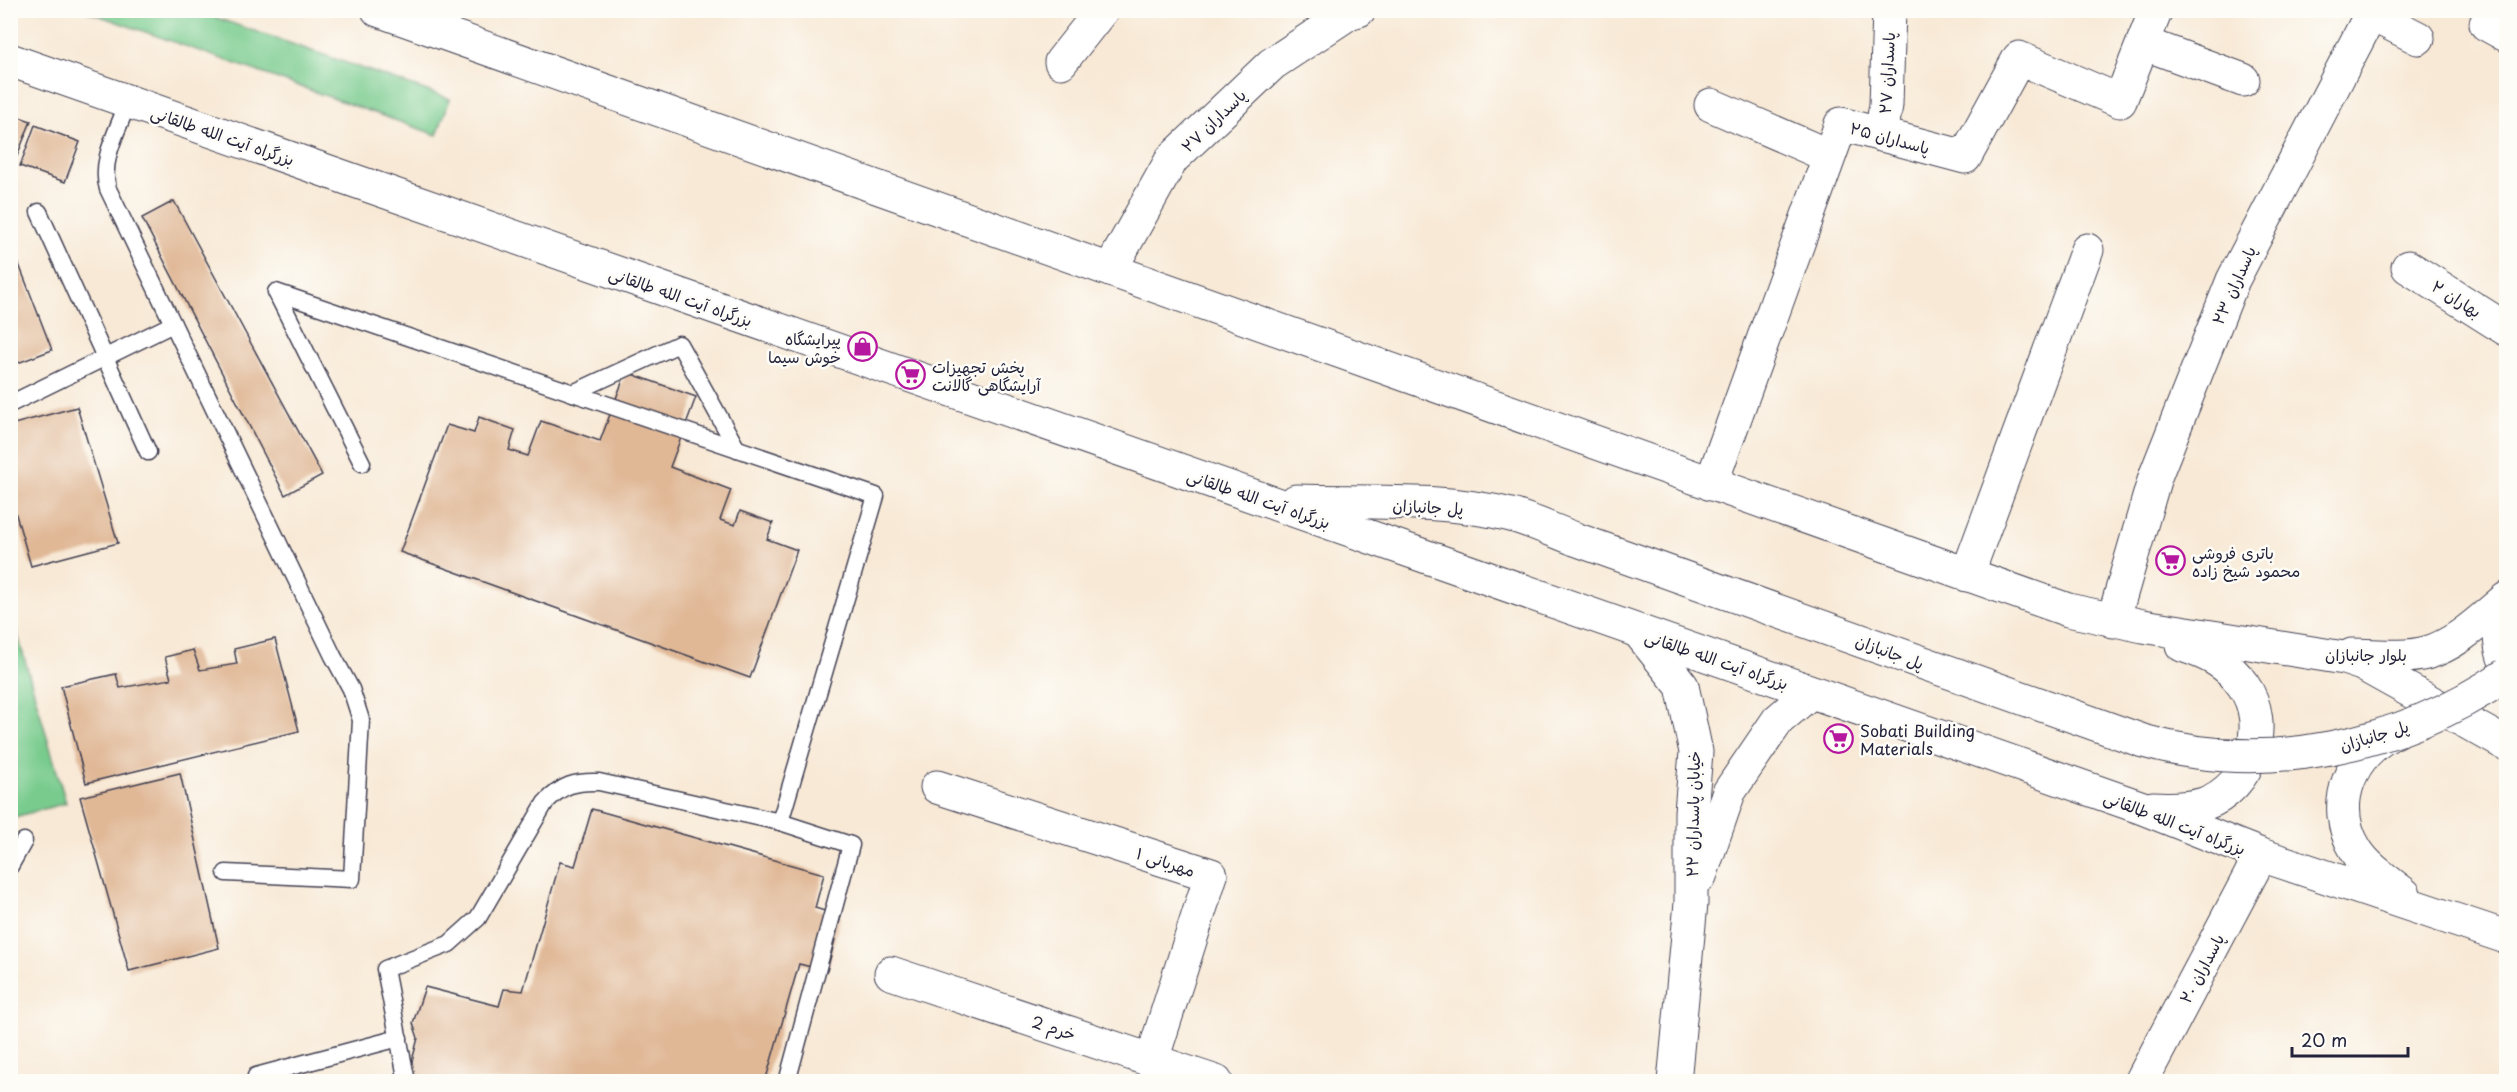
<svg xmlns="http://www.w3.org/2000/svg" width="2517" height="1092" font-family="'Playpen Sans','Playpen Sans Arabic',sans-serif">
<rect width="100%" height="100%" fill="#fdfcf7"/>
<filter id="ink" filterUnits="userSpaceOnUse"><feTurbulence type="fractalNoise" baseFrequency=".0167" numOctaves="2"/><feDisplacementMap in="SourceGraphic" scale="12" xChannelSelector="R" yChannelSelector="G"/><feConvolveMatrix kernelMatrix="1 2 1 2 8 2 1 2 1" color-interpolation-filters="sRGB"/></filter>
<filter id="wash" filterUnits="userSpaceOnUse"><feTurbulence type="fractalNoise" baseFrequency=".008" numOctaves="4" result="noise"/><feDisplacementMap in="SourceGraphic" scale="24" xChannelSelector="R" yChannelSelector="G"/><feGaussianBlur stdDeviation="1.35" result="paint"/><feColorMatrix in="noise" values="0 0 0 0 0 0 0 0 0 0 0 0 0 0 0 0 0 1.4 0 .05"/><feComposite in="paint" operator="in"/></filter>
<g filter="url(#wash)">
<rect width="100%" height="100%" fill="#f8e9d6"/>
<g fill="#78cb8d" stroke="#4d7664" stroke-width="1.5">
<path d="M86 11H197L450 99 437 135Z"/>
<path d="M11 612 66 803 11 818H10Z"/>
</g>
<g id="blocks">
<g fill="#e0b896">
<path d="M10 114 31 121 11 171H10Z"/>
<path d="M35 125 80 142 65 182 20 166Z"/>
<path d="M174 201 322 475 285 495 142 218Z"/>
<path d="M10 241 52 350 10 366Z"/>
<path d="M626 372 696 397 670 467 731 490 720 520 735 525 740 511 773 523 767 539 797 550 750 678 400 552 447 425 474 433 479 417 515 430 509 450 528 456 541 421 600 441Z"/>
<path d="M77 407 118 543 31 566 10 494V425Z"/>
<path d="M275 639 299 731 86 783 61 686 116 674 120 688 171 679 165 657 193 650 200 670 237 664 234 649Z"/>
<path d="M180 773 219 948 129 971 80 797Z"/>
<path d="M592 809 824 874 815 908 841 916 827 971 799 964 765 1082 407 1080 418 1038 413 1023 425 987 499 1006 504 989 523 991 560 862 575 866Z"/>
</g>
</g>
</g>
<g filter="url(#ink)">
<use href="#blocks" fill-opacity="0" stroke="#424052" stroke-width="1.5"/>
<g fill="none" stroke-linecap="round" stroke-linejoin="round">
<defs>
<g id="lane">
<path d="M128 102C119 128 99 161 108 189L333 656 351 689 361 720 352 879 226 873"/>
<path d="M39 212 148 452"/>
<path d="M573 393 679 344 737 449"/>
<path d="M10 404 173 324"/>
<path d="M362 463 276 292 876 496 780 822 599 782C575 781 562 785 545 803L478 918 449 944 385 969 407 1082"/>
<path d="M780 822 851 845 787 1082"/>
<path d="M10 866 24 841"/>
<path d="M256 1076 399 1038"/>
</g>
<g id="street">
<path d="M2486 24 2506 35"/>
<path d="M2143 43 2243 80"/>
<path d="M1061 62 1102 10"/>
<path d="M1711 105 1829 156"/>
<path d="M1881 135 1886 105 1889 10"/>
<path d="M2408 267 2506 329"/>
<path d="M1110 270 1172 159 1272 64 1349 13 1359 10"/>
<path d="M1711 484 1841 124 1965 157 2019 58 2120 101 2156 10"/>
<path d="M1967 575 2087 250"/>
<path d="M2113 621 2155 477 2233 280 2371 14 2418 38"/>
<path d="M937 787 1211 875 1152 1060"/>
<path d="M891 973 1216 1082"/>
<path d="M2141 1082 2261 855"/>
</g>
<g id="secondary">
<path d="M1639 632 1682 686 1696 752 1691 812V903L1674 1082"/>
<path d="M1700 876 1729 792 1778 720 1811 692"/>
</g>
<g id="highway">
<path d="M378 10 2068 610 2143 626 2344 658 2362 664 2506 744"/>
<path d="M10 60 2140 807 2261 855 2506 937"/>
<path d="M1296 501C1367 503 1442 498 1511 515 1533 521 1554 531 1575 539"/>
<path d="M2506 601C2499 621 2497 642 2506 663"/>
<path d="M2352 655C2375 655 2403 659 2426 653 2456 645 2483 618 2506 599"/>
<path d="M2397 731C2350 751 2328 805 2356 850 2367 868 2388 881 2404 894"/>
<path d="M2153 808C2171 809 2187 809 2204 804 2250 788 2272 725 2243 685 2228 663 2207 653 2182 645"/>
</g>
</defs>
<use href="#lane" stroke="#424052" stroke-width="19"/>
<use href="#street" stroke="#424052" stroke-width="35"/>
<use href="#secondary" stroke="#424052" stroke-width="35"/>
<use href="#highway" stroke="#424052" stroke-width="35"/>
<use href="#lane" stroke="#fff" stroke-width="16"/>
<use href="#street" stroke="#fff" stroke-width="33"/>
<use href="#secondary" stroke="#fff" stroke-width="33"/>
<use href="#highway" stroke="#fff" stroke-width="33"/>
<defs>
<path id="highway-bridge" d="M1575 539 2143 741C2266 776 2401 746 2506 675"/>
</defs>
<use href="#highway-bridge" stroke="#424052" stroke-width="35" stroke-linecap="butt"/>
<use href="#highway-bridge" stroke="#fff" stroke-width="33"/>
</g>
</g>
<defs>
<symbol id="shop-ring" viewBox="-11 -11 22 22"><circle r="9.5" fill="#fdfcf7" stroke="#b5179e" stroke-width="1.5"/><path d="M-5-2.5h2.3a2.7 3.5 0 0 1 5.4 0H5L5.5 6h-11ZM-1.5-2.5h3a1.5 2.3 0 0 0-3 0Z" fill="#b5179e"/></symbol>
<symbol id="supermarket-ring" viewBox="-11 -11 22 22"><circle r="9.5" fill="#fdfcf7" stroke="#b5179e" stroke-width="1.5"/><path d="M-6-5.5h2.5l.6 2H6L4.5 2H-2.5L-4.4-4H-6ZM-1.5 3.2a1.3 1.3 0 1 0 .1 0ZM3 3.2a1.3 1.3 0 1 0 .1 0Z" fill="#b5179e"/></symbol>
</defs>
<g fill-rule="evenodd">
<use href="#shop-ring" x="846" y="330" width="33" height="33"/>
<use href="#supermarket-ring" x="894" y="358" width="33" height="33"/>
<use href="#supermarket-ring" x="2154" y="544" width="33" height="33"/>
<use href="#supermarket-ring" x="1822" y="722" width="33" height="33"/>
</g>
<g text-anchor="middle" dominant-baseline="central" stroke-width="5" stroke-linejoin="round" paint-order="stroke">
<g font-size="16" fill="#22223b" stroke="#fdfcf7">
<text transform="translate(1886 73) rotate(-87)">پاسداران ۲۷</text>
<text transform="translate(1213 120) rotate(-44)">پاسداران ۲۷</text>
<text transform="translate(223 135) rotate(19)">بزرگراه آیت الله طالقانی</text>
<text transform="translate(1890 137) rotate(15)">پاسداران ۲۵</text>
<text transform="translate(2233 285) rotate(-66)">پاسداران ۲۳</text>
<text transform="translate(681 296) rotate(19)">بزرگراه آیت الله طالقانی</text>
<text transform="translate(2457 298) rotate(32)">بهاران ۲</text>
<text transform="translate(1259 498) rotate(19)">بزرگراه آیت الله طالقانی</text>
<text transform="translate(1428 506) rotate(3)">پل جانبازان</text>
<text transform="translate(1890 651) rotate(20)">پل جانبازان</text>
<text x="2366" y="654">بلوار جانبازان</text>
<text transform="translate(1717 659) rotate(19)">بزرگراه آیت الله طالقانی</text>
<text transform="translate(2374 735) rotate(-17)">پل جانبازان</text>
<text transform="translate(1692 814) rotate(-89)">خیابان پاسداران ۲۲</text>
<text transform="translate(2175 822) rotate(21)">بزرگراه آیت الله طالقانی</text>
<text transform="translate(1166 861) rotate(18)">مهربانی ۱</text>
<text transform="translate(2201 968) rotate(-62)">پاسداران ۲۰</text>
<text transform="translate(1054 1027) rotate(18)">خرم 2</text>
</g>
<g font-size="16" fill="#22223b" stroke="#fdfcf7" text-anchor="start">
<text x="841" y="338" text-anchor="end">پیرایشگاه<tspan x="841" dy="18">خوش سیما</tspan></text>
<text x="932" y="366">پخش تجهیزات<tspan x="932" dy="18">آرایشگاهی گالانت</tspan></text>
<text x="2192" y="552">باتری فروشی<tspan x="2192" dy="18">محمود شیخ زاده</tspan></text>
<text x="1860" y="730">Sobati Building<tspan x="1860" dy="18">Materials</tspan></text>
</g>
</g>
<rect width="2517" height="1092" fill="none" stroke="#fdfcf7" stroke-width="36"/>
<path d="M2292 1047v9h116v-9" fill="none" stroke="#22223b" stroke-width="3"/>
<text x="2301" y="1047" font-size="18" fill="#22223b" stroke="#fdfcf7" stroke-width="4.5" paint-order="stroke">20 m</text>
</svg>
